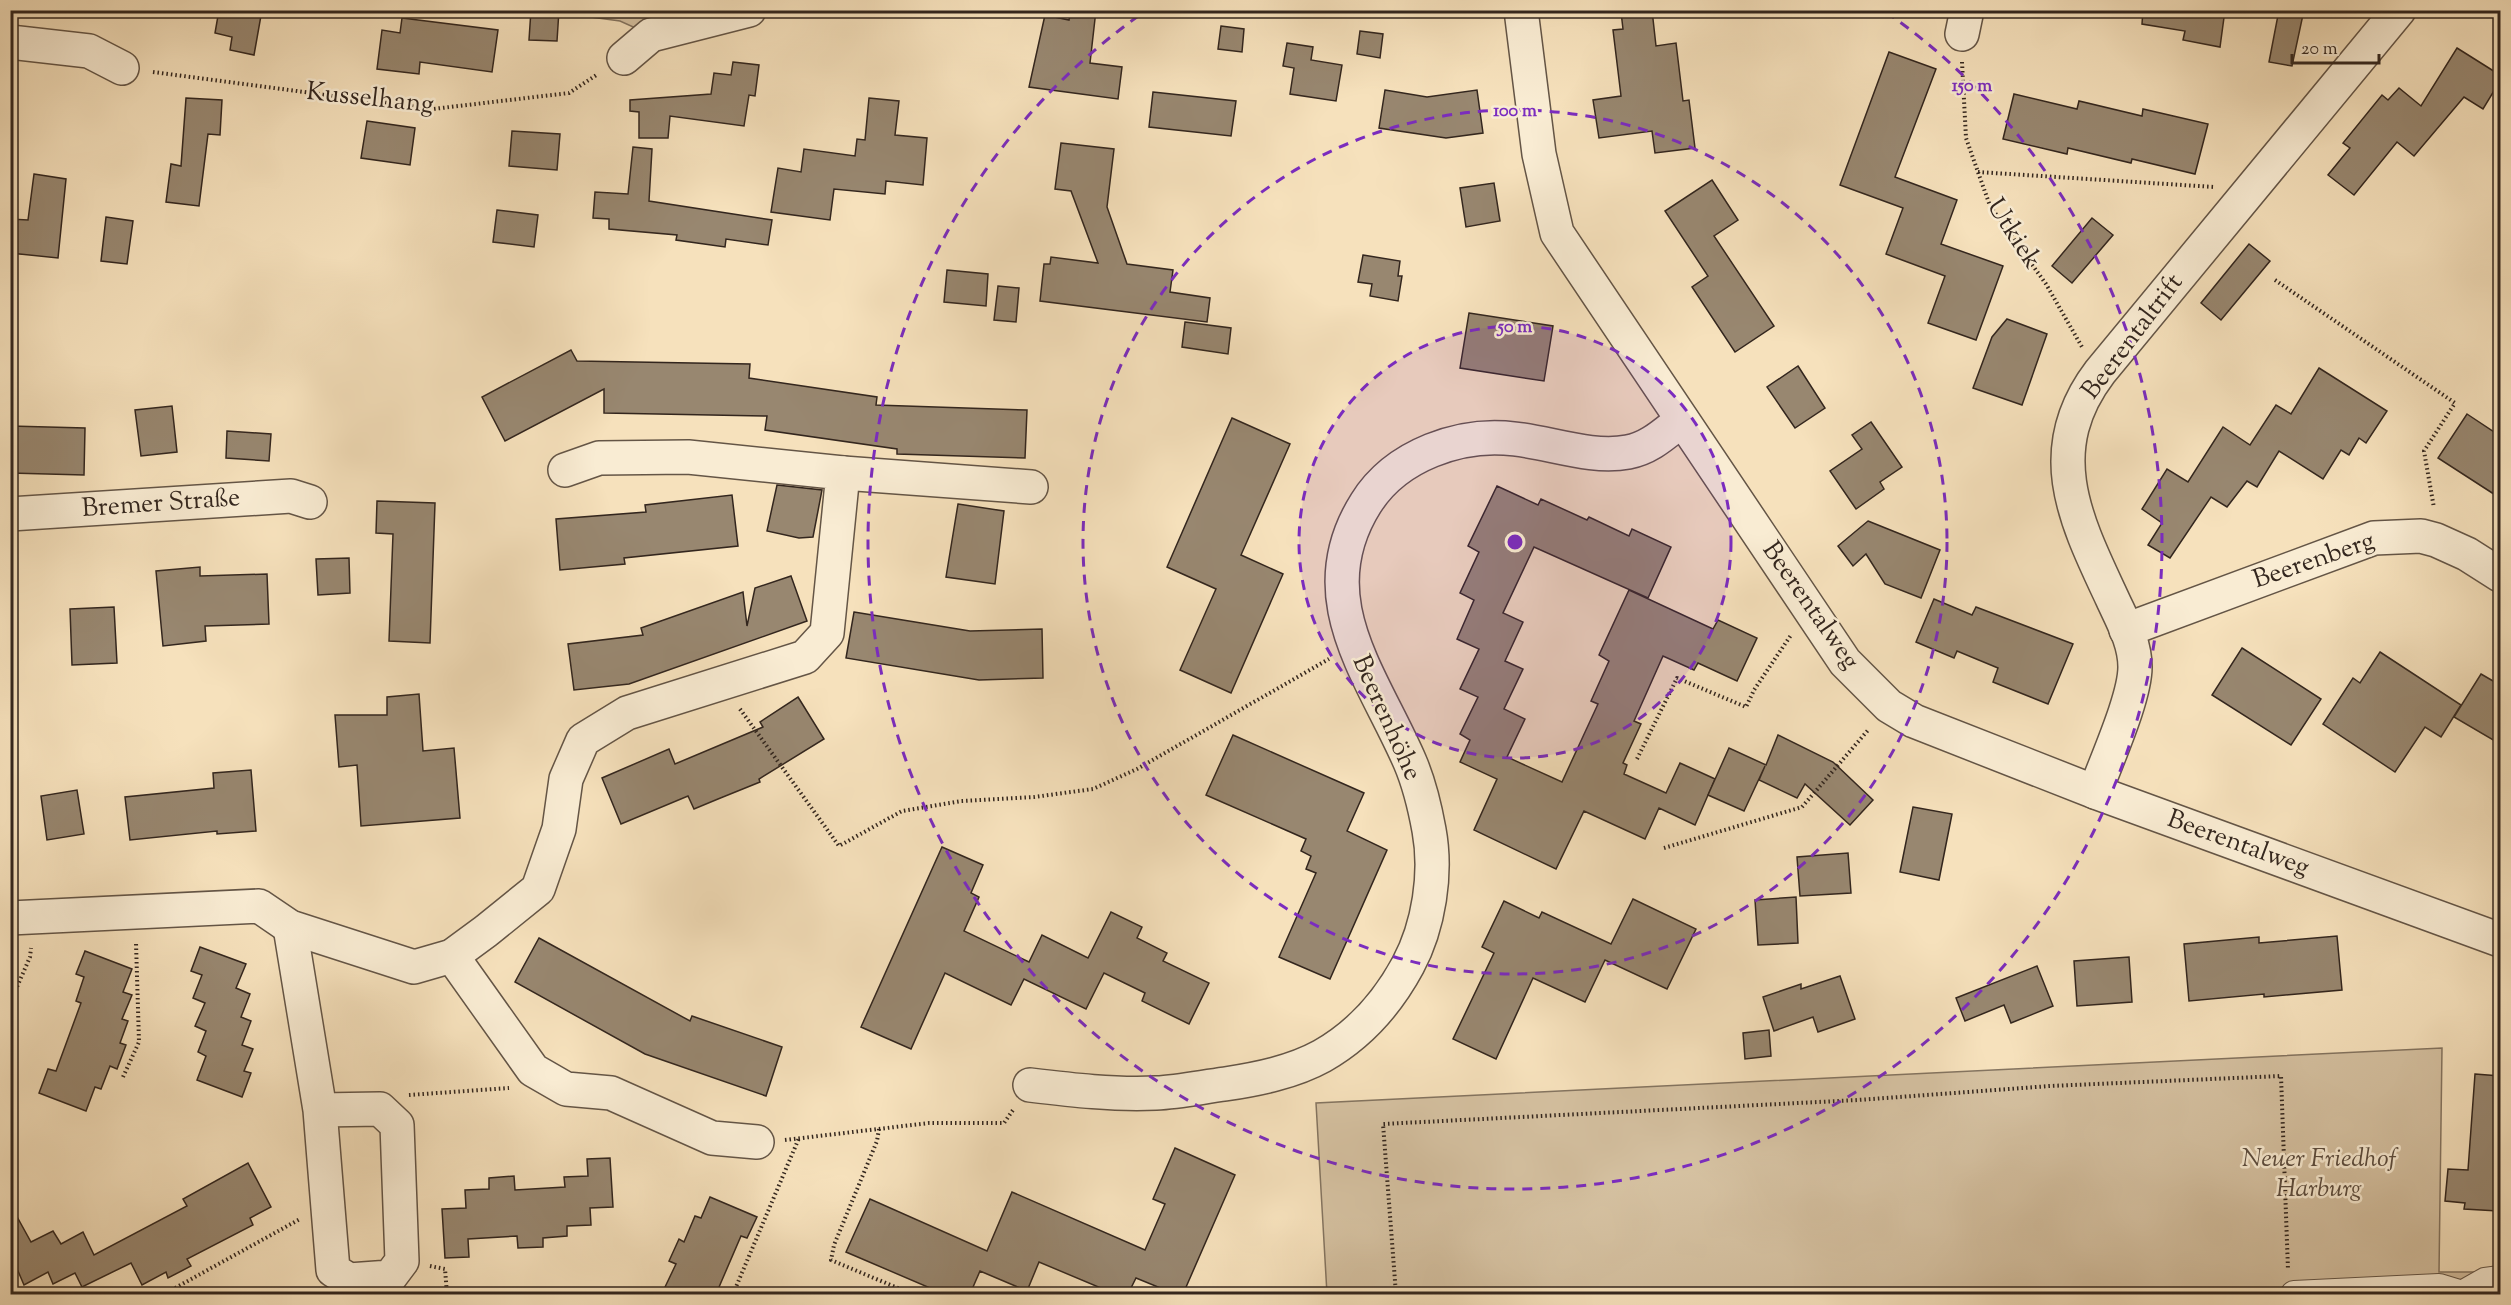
<svg xmlns="http://www.w3.org/2000/svg" width="2511" height="1305" font-family="'Sorts Mill Goudy',serif">
<rect width="100%" height="100%" fill="#f6e1bc"/>
<filter id="stains"><feTurbulence type="fractalNoise" baseFrequency=".00333" numOctaves="4"/><feColorMatrix values="0 0 0 0 .2 0 0 0 0 .09 0 0 0 0 .02 0 0 0 .5 -.17"/></filter>
<radialGradient id="worn" r=".72"><stop offset=".6" stop-color="#630" stop-opacity="0"/><stop offset="1" stop-color="#630" stop-opacity=".3"/></radialGradient>
<g fill="#d5c1a1" stroke="#847460" stroke-width="1.5">
<path d="M546 11H749L651 35 620 21Z"/>
<path d="M2442 1048 2439 1272H2500V1294H1327L1316 1103Z"/>
</g>
<g fill="#988770" stroke="#33261e" stroke-width="1.5">
<path d="M219 10H262L254 55 230 50 232 37 215 33Z"/>
<path d="M531 10H559L557 41 529 40Z"/>
<path d="M1071 10H1096L1090 63 1122 67 1118 99 1029 87 1045 15 1069 20Z"/>
<path d="M1636 10H1652L1656 46 1676 43 1683 101 1689 100 1695 148 1655 153 1652 131 1599 138 1593 100 1621 96 1613 30 1623 29 1621 12Z"/>
<path d="M2143 10H2225L2220 47 2183 40 2185 31 2142 24Z"/>
<path d="M2279 10H2304L2292 66 2269 62Z"/>
<path d="M402 18 498 30 492 72 420 62 419 74 377 69 382 30 400 33Z"/>
<path d="M1221 26 1244 29 1242 52 1218 49Z"/>
<path d="M1360 31 1383 34 1380 58 1357 54Z"/>
<path d="M1287 43 1313 47 1311 60 1342 65 1336 101 1290 94 1294 68 1283 66Z"/>
<path d="M2457 48 2500 75V81L2483 109 2464 97 2414 156 2397 142 2354 195 2328 175 2350 148 2343 143 2382 95 2388 100 2399 88 2421 106Z"/>
<path d="M1889 52 1936 69 1895 177 1957 200 1941 244 2003 266 1976 340 1928 323 1945 276 1886 254 1903 208 1840 185Z"/>
<path d="M733 62 759 65 755 96 749 95 744 126 670 116 668 138H639V112L630 111V100L711 94 714 73 731 75Z"/>
<path d="M1385 90 1427 97 1477 90 1483 133 1446 138 1379 128Z"/>
<path d="M1153 92 1236 101 1231 136 1149 127Z"/>
<path d="M2014 94 2077 109 2079 101 2142 116 2143 109 2208 124 2195 174 2132 159 2131 163 2068 148 2067 154 2003 139Z"/>
<path d="M186 98 222 100 220 135 208 134 199 206 166 202 171 164 181 166Z"/>
<path d="M869 98 899 101 895 135 927 138 923 185 886 181 885 194 834 189 830 220 771 212 778 168 801 172 804 149 855 156 857 139 865 140Z"/>
<path d="M367 121 415 128 410 165 361 158Z"/>
<path d="M512 131 560 134 557 170 509 166Z"/>
<path d="M1061 143 1114 149 1107 207 1127 264 1173 270 1170 292 1210 298 1207 322 1040 301 1044 264H1050L1051 257 1098 263 1071 191 1055 189Z"/>
<path d="M633 147 652 149 649 201 772 220 768 245 726 239 725 247 676 240 677 235 609 229V219L593 218 595 192 628 194Z"/>
<path d="M34 174 66 179 58 258 10 253V219L28 220Z"/>
<path d="M1712 180 1738 220 1714 236 1774 326 1735 352 1692 287 1708 276 1665 211Z"/>
<path d="M1494 183 1500 221 1466 227 1460 188Z"/>
<path d="M497 210 538 215 534 247 493 242Z"/>
<path d="M106 217 133 221 127 264 101 261Z"/>
<path d="M2092 218 2113 235 2072 283 2052 266Z"/>
<path d="M2249 244 2270 261 2221 320 2201 303Z"/>
<path d="M1363 255 1400 261 1398 276H1402L1398 301 1370 296 1372 284 1358 282Z"/>
<path d="M947 270 988 274 986 306 944 302Z"/>
<path d="M998 286 1019 288 1016 322 994 320Z"/>
<path d="M1469 313 1553 326 1544 381 1460 368Z"/>
<path d="M2007 319 2047 334 2022 405 1973 388 1992 337Z"/>
<path d="M1185 322 1231 328 1228 354 1182 347Z"/>
<path d="M571 350 577 361 750 364 749 378 877 397 876 405 1027 410 1025 458 897 454V449L765 430 767 416 604 413V389L505 441 482 397Z"/>
<path d="M1798 366 1825 408 1795 428 1767 387Z"/>
<path d="M2319 368 2387 411 2366 443 2359 438 2349 455 2341 450 2323 479 2279 451 2257 487 2247 481 2227 507 2211 497 2170 558 2148 545 2162 523 2142 509 2167 469 2188 482 2223 427 2250 445 2276 405 2291 414Z"/>
<path d="M172 406 177 452 141 456 135 410Z"/>
<path d="M2467 414 2500 436V498L2438 458Z"/>
<path d="M1232 418 1290 444 1241 555 1283 574 1231 693 1180 670 1216 589 1167 567Z"/>
<path d="M1871 422 1902 467 1880 482 1884 489 1856 509 1830 471 1862 449 1852 435Z"/>
<path d="M10 426 85 428 84 475 10 473Z"/>
<path d="M227 431 271 434 269 461 226 458Z"/>
<path d="M777 485 822 490 813 537 799 538 767 531Z"/>
<path d="M1497 486 1538 505 1541 499 1587 520 1589 517 1629 536 1632 529 1671 547 1648 598 1534 547 1503 613 1523 622 1505 661 1523 669 1504 709 1525 719 1507 757 1562 782 1598 704 1591 701 1609 661 1599 655 1629 590 1713 629 1718 620 1757 638 1737 681 1698 663 1694 670 1663 656 1634 721 1641 724 1623 763 1627 765 1624 774 1666 793 1680 763 1715 779 1695 825 1659 808 1645 839 1584 811 1556 869 1474 830 1497 779 1460 762 1470 740 1460 734 1478 697 1460 689 1479 649 1457 639 1474 600 1460 593 1479 552 1468 546Z"/>
<path d="M732 495 738 546 624 558 625 564 560 570 556 519 646 512 645 505Z"/>
<path d="M377 501 435 503 430 643 389 641 393 534 376 533Z"/>
<path d="M958 504 1004 511 995 584 946 577Z"/>
<path d="M1868 521 1940 550 1921 598 1885 584 1866 554 1853 566 1838 546Z"/>
<path d="M349 558 350 593 318 595 316 559Z"/>
<path d="M200 567V576L267 574 269 624 205 626 206 641 163 646 156 571Z"/>
<path d="M791 576 807 621 629 684 574 690 568 644 643 635 641 628 743 592 747 626 755 588Z"/>
<path d="M1934 599 1972 615 1976 607 2073 644 2048 704 1993 682 1998 668 1957 651 1954 658 1916 642Z"/>
<path d="M114 607 117 663 72 665 70 609Z"/>
<path d="M854 612 970 631 1042 629 1043 678 979 680 846 658Z"/>
<path d="M2242 648 2321 699 2291 745 2212 695Z"/>
<path d="M2380 652 2461 705 2441 737 2425 727 2395 772 2323 724 2353 678 2360 683Z"/>
<path d="M2481 674 2500 685V744L2454 717Z"/>
<path d="M419 694 423 751 454 748 460 818 361 826 357 765 339 767 335 715H387V697Z"/>
<path d="M798 697 824 739 759 779 760 782 718 799 694 809 688 796 621 824 602 778 669 749 675 764 763 727 760 722Z"/>
<path d="M1233 735 1364 793 1347 831 1387 850 1330 979 1279 957 1316 873 1306 869 1311 856 1301 851 1306 839 1206 795Z"/>
<path d="M1778 735 1833 762 1873 800 1850 825 1805 784 1797 798 1759 780 1765 766 1744 811 1708 795 1729 748 1766 765Z"/>
<path d="M251 770 256 831 217 834V831L130 840 125 797 214 788 213 773Z"/>
<path d="M77 790 84 834 47 840 41 796Z"/>
<path d="M1913 807 1952 814 1939 880 1900 872Z"/>
<path d="M942 847 983 865 971 893 979 897 964 931 1029 962 1042 935 1088 958 1111 912 1142 927 1137 938 1167 953 1163 961 1209 983 1189 1024 1142 1001 1145 993 1104 973 1086 1009 1024 979 1011 1005 945 973 911 1049 861 1027Z"/>
<path d="M1848 853 1851 893 1800 896 1797 857Z"/>
<path d="M1796 897 1798 943 1758 945 1755 900Z"/>
<path d="M1633 899 1696 929 1667 989 1605 960 1585 1002 1533 978 1496 1059 1453 1039 1494 953 1482 947 1504 901 1539 918 1542 912 1611 944Z"/>
<path d="M2337 936 2342 990 2264 997V994L2189 1001 2184 944 2259 937V943Z"/>
<path d="M539 938 690 1021 692 1016 782 1047 766 1096 645 1054 515 982Z"/>
<path d="M200 947 246 964 236 988 250 994 241 1017 251 1021 242 1045 253 1049 244 1071 251 1073 242 1097 197 1080 206 1056 198 1052 206 1031 195 1026 205 1003 193 998 202 975 191 971Z"/>
<path d="M85 951 132 969 123 992 132 995 122 1019 128 1021 120 1043 126 1045 117 1069 110 1066 101 1089 95 1087 86 1111 39 1093 48 1069 56 1071 81 1003 76 1001 84 977 76 974Z"/>
<path d="M2129 957 2132 1002 2077 1006 2074 961Z"/>
<path d="M2037 966 2053 1006 2011 1023 2004 1005 1965 1021 1956 998Z"/>
<path d="M1840 976 1855 1019 1818 1032 1813 1017 1774 1031 1763 997 1801 984V989Z"/>
<path d="M1769 1030 1771 1056 1745 1059 1743 1033Z"/>
<path d="M2475 1074 2500 1076V1205L2498 1211 2464 1209 2465 1203 2445 1201 2448 1169 2468 1170Z"/>
<path d="M1175 1148 1235 1175 1183 1294H1175L1136 1278 1128 1294H1115L1039 1262 1027 1291 980 1271 970 1294H944L846 1252 870 1199 987 1251 1012 1192 1145 1250 1165 1204 1153 1199Z"/>
<path d="M610 1158 613 1207 590 1208 591 1225 567 1226V1236L543 1238V1247L518 1248 517 1236 468 1239 469 1257 445 1258 442 1209 466 1208 465 1190 489 1189V1178L514 1176 515 1190 565 1187 564 1177 588 1176 587 1159Z"/>
<path d="M248 1163 271 1207 250 1218 253 1225 187 1259 191 1266 168 1278 166 1272 142 1285 131 1263 82 1287 75 1273 53 1284 48 1272 24 1285 18 1271 10 1275V1204L31 1242 53 1231 61 1244 83 1232 94 1255 187 1206 183 1199Z"/>
<path d="M710 1197 757 1217 747 1238 741 1236 716 1294H682L665 1287 676 1264 669 1261 679 1239 684 1242 695 1216 701 1218Z"/>
</g>
<g fill="none" stroke-linecap="round" stroke-linejoin="round">
<defs>
<g id="pedestrian">
<path d="M2294 1294 2439 1287 2462 1294"/>
<path d="M2462 1294 2485 1281 2500 1279"/>
</g>
<g id="minor">
<path d="M1521 10 1539 154 1557 233 1845 662 1889 706 1914 721 2095 792 2500 940"/>
<path d="M1962 34 1967 10"/>
<path d="M10 42 89 51 122 68"/>
<path d="M624 58 651 35 749 10"/>
<path d="M843 473 1031 487"/>
<path d="M10 514 291 496 310 502"/>
<path d="M2126 630 2374 538 2421 536 2436 540 2467 554 2500 575"/>
<path d="M2095 792C2106 761 2135 698 2135 667 2135 642 2122 620 2112 598 2076 521 2040 451 2100 372L2399 10"/>
<path d="M10 918 259 906 290 927 414 967 452 956 486 931 538 889 559 829 566 779 583 740 627 713 805 657 827 633 843 473 688 457 599 458 565 470"/>
<path d="M290 927 320 1110 380 1109 397 1125 402 1261 390 1277 349 1280 333 1270 320 1110"/>
<path d="M452 956 533 1070 566 1089 611 1093 712 1138 757 1142"/>
<path d="M1030 1085C1072 1090 1114 1095 1156 1093 1179 1092 1202 1087 1225 1084 1258 1079 1293 1072 1322 1056 1359 1035 1388 1002 1408 965 1429 926 1437 873 1429 830 1425 808 1419 783 1410 762 1373 676 1306 598 1366 503 1396 455 1461 432 1515 439 1551 443 1592 459 1628 452 1650 448 1665 433 1682 420"/>
</g>
</defs>
<use href="#pedestrian" stroke="#645546" stroke-width="28"/>
<use href="#minor" stroke="#645546" stroke-width="36"/>
<g stroke="#33261e" stroke-width="4" stroke-dasharray="1.5 3" stroke-linecap="butt">
<path d="M1962 62 1966 138 1990 206 2046 284 2082 347"/>
<path d="M153 72 433 109 569 93 598 74"/>
<path d="M1978 172 2214 187"/>
<path d="M2275 280 2455 403 2424 451 2434 508"/>
<path d="M740 709 839 846 902 811 961 801 1034 797 1093 789 1137 769 1329 659"/>
<path d="M1637 759 1677 678 1746 707 1754 690 1791 635"/>
<path d="M1664 848 1802 807 1869 729"/>
<path d="M10 1003 30 957 31 948"/>
<path d="M123 1077 139 1042 136 943"/>
<path d="M409 1095 509 1088"/>
<path d="M879 1129 877 1141 834 1245 831 1260 912 1294"/>
<path d="M785 1140 929 1123H1004L1013 1110"/>
<path d="M430 1266 445 1269 447 1294"/>
<path d="M10 1293H166L300 1219"/>
<path d="M733 1294 799 1138"/>
<path d="M992 1294 994 1288 1010 1294"/>
<path d="M1055 1294H1060"/>
<path d="M1396 1294 1383 1124 1858 1100 2050 1086 2281 1076 2288 1270"/>
</g>
<use href="#pedestrian" stroke="#f9ecd3" stroke-width="26"/>
<use href="#minor" stroke="#f9ecd3" stroke-width="33"/>
</g>
<circle cx="1515" cy="542" r="216" fill="#7b2cbf" fill-opacity=".12"/>
<g fill="none" stroke="#7b2cbf" stroke-width="3" stroke-dasharray="10 8">
<circle cx="1515" cy="542" r="216"/>
<circle cx="1515" cy="542" r="432"/>
<path d="M1886 12A647 647 0 1 1 1144 12"/>
</g>
<g text-anchor="middle" dominant-baseline="central" stroke-width="5" stroke-linejoin="round" paint-order="stroke">
<g font-size="26" fill="#33261e" stroke="#f9ecd3">
<text transform="translate(370 99) rotate(6)">Kusselhang</text>
<text transform="translate(2013 234) rotate(57)">Utkiek</text>
<text transform="translate(2133 337) rotate(-53)">Beerentaltrift</text>
<text transform="translate(161 504) rotate(-4)">Bremer Straße</text>
<text transform="translate(2314 561) rotate(-19)">Beerenberg</text>
<text transform="translate(1810 606) rotate(55)">Beerentalweg</text>
<text transform="translate(1386 718) rotate(66)">Beerenhöhe</text>
<text transform="translate(2238 844) rotate(20)">Beerentalweg</text>
</g>
<g font-size="26" font-style="italic" fill="#5c4d3f" stroke="#f9ecd3">
<text x="2319" y="1159">Neuer Friedhof<tspan x="2319" dy="30">Harburg</tspan></text>
</g>
</g>
<circle cx="1515" cy="542" r="9" fill="#7b2cbf" stroke="#f9ecd3" stroke-width="3"/>
<g font-size="18" text-anchor="middle" font-weight="bold" fill="#7b2cbf" stroke="#f9ecd3" stroke-width="5" stroke-linejoin="round" paint-order="stroke">
<text x="1972" y="91">150 m</text>
<text x="1515" y="116">100 m</text>
<text x="1515" y="332">50 m</text>
</g>
<rect width="2511" height="1305" fill="none" stroke="#f6e1bc" stroke-width="36"/>
<rect x="12" y="12" width="2487" height="1281" fill="none" stroke="#33261e" stroke-width="3"/>
<rect x="18" y="18" width="2475" height="1269" fill="none" stroke="#33261e" stroke-width="1.5"/>
<path d="M2292 54v9h87v-9" fill="none" stroke="#33261e" stroke-width="3"/>
<text x="2301" y="54" font-size="18" fill="#33261e" stroke="#f9ecd3" stroke-width="4.5" paint-order="stroke">20 m</text>
<rect width="100%" height="100%" filter="url(#stains)"/>
<rect width="100%" height="100%" fill="url(#worn)"/>
</svg>
